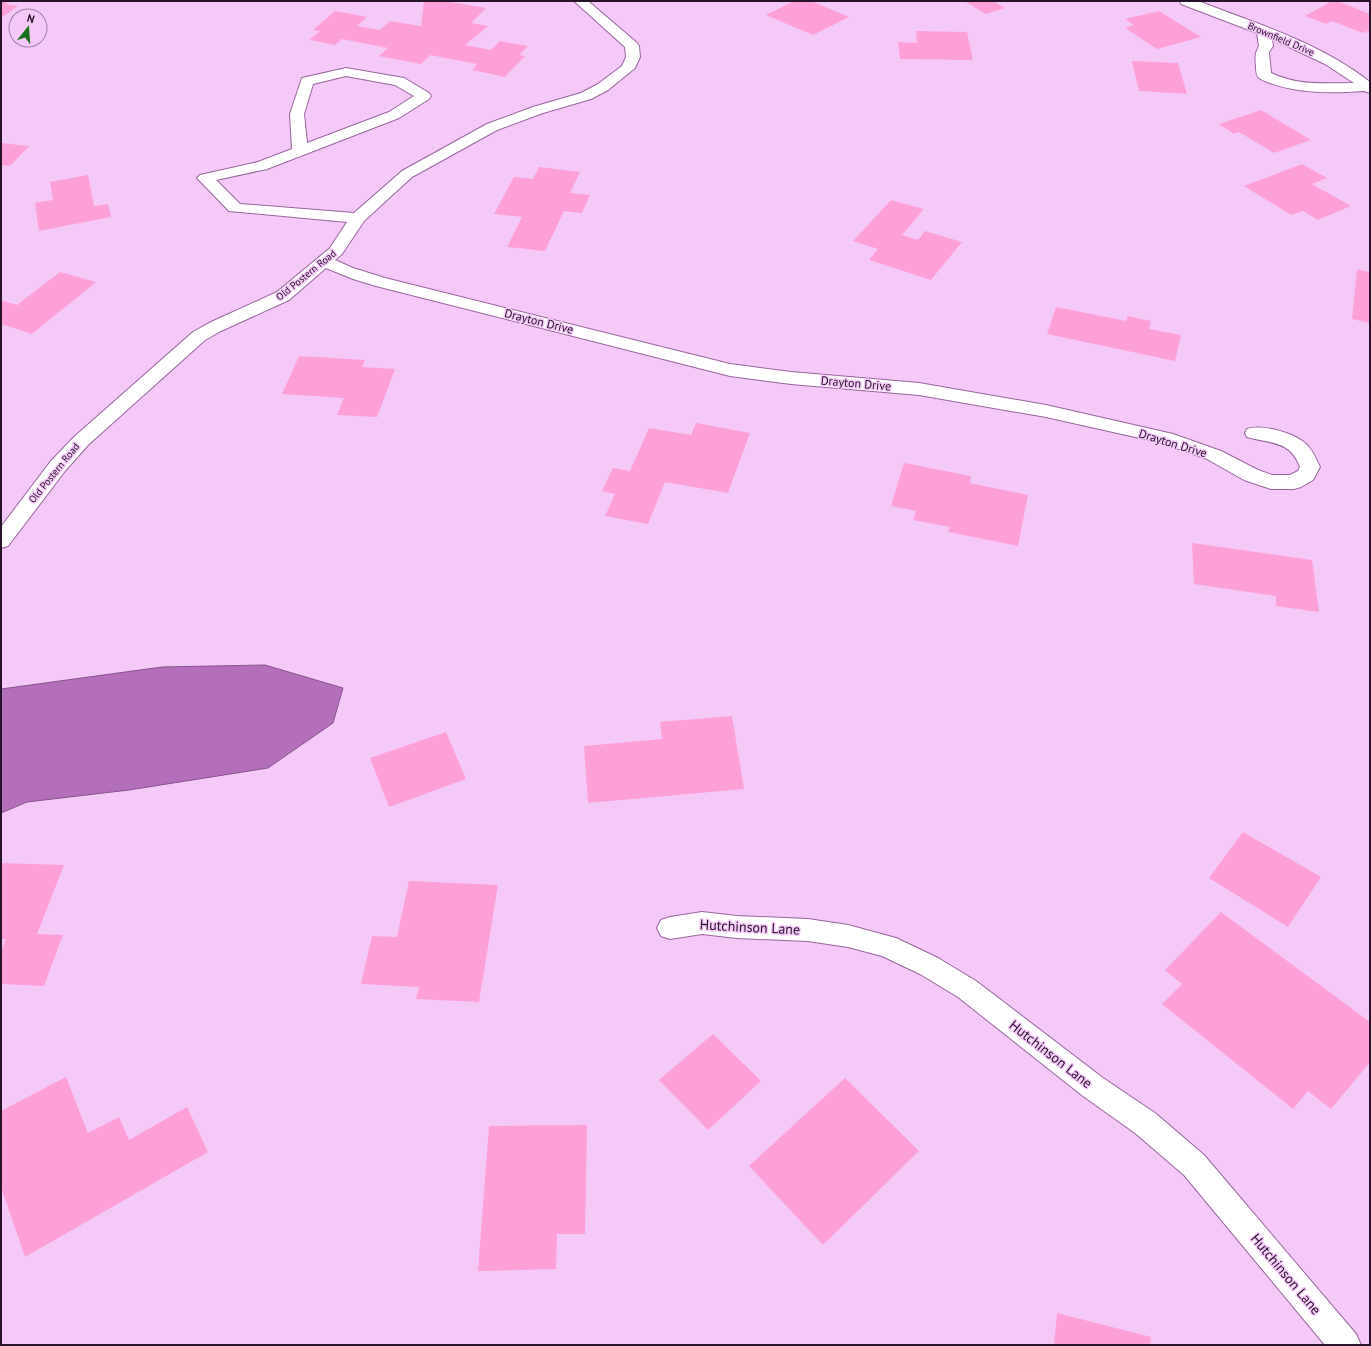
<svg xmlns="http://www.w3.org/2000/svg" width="1371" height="1346" font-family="'PT Sans',sans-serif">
<rect width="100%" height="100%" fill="#f4c9f8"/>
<path fill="#b36fba" stroke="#89538e" d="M265 665 343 688 333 723 268 768 129 790 27 802 1 813V689L162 667Z"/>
<g fill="#fea0d8">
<path d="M1 1 9 2 5 4 18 6 1 18Z"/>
<path d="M424 1H445L486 8 471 23 488 26 465 45 491 50 500 41 528 46 519 55 525 56 505 77 472 70 477 64 430 55 421 64 379 56 388 48 342 39 335 45 309 40 320 31 313 30 335 11 367 17 357 26 380 30 390 21 421 26Z"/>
<path d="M794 1H811L849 17 813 35 766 15Z"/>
<path d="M964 1H999L996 3 1005 8 986 14Z"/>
<path d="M1332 1H1337L1370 14V30L1363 33 1332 21 1326 24 1305 16Z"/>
<path d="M1159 11 1201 37 1157 49 1125 28 1134 25 1125 19Z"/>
<path d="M916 31 967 32 973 60 900 59 898 42 917 43Z"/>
<path d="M1132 61 1178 63 1187 94 1139 91Z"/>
<path d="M1261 110 1311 140 1274 153 1239 132 1234 134 1219 124Z"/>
<path d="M1 143 29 146 10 166 1 165Z"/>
<path d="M1302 164 1327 178 1312 184 1351 206 1318 220 1303 211 1291 215 1244 186Z"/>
<path d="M539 167 580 172 570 193 590 195 582 213 564 211 545 251 507 247 522 217 494 214 514 177 533 179Z"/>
<path d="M88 175 94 206 108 204 111 217 39 231 35 203 53 200 50 182Z"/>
<path d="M891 200 924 209 902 235 918 240 925 231 962 242 931 280 869 260 878 249 853 241Z"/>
<path d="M1357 269 1370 272V323L1352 319Z"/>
<path d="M60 272 96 282 32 334 1 324V302L3 301 17 305Z"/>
<path d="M1056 307 1126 321 1128 316 1151 321 1149 329 1181 335 1175 361 1047 334Z"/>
<path d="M299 356 365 360 362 367 395 369 377 417 337 415 344 398 282 394Z"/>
<path d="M696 423 750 433 728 493 665 482 648 524 605 516 615 494 602 491 613 468 630 471 649 428 691 435Z"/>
<path d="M904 463 971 476 970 483 1028 495 1018 546 948 532 950 527 913 520 916 511 891 506Z"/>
<path d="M1192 543 1312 560 1319 612 1276 606V596L1194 584Z"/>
<path d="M732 716 744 789 588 803 584 746 662 739 660 722Z"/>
<path d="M446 732 466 779 389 807 370 758Z"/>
<path d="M1243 832 1321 877 1288 927 1209 878Z"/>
<path d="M1 863 64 865 37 934 63 935 44 986 1 984V951L6 939H1Z"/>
<path d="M409 881 498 885 479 1002 416 999 419 987 361 984 372 936 397 937Z"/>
<path d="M1221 912 1370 1022V1062L1331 1109 1308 1091 1293 1109 1162 1004 1182 984 1165 970Z"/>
<path d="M713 1034 761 1081 708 1130 659 1080Z"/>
<path d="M66 1077 88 1133 119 1117 129 1140 187 1107 208 1152 25 1257 1 1187V1111Z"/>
<path d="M845 1078 919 1151 823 1245 749 1166Z"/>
<path d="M587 1125 585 1234H557L556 1269 478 1271 489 1126Z"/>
<path d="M1057 1313 1151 1337 1150 1345H1054Z"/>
</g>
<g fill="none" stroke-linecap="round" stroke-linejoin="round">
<defs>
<g id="minor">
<path d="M574 1H588L637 43 639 46 640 57 635 68 608 90 591 99 543 113 497 130 412 177 364 221 342 254 335 260 353 268 385 278 730 364 791 372 919 383 1046 405 1173 434 1221 451 1258 470 1272 475H1290L1298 471 1300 467C1290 440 1271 444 1247 437L1245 433 1247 429C1263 424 1296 433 1307 445 1313 451 1316 459 1320 467L1313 480 1301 487 1294 489H1271L1244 480 1207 459 1162 443 1046 417 919 395 791 384 730 376 376 286 353 279 326 268 289 300 221 331 205 340 88 445 65 471 8 546 1 548V527L51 461 74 437 193 332 209 323 277 292 330 248 347 222 229 211 200 181 197 178 200 175 258 162 292 149 290 114 302 78 346 68 404 78 429 93 431 96 429 99 399 118 267 169 216 180 240 204 354 213 402 171 487 124 533 107 581 93 598 84 622 66 626 57 625 47ZM346 76 395 85 414 96 389 112 307 143 304 114 313 84Z"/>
<path d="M1180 1H1198C1257 24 1319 42 1370 82V93L1364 91C1333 93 1300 94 1270 83 1267 82 1262 80 1259 78 1256 75 1256 70 1256 66 1255 58 1255 53 1259 46L1257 33 1181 4ZM1272 39 1325 64 1354 83C1325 83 1298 86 1271 73L1269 52 1273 46Z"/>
<path d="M702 912 737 916 808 919 848 925 896 938 938 958 976 981 1103 1078 1155 1113 1204 1155 1356 1334 1361 1345H1325L1184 1175 1135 1133 1083 1096 958 997 920 974 882 956 848 947 808 941 737 938 702 934 670 939 661 936 657 928 661 920 670 917Z"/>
</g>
</defs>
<use href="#minor" stroke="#97669b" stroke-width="2"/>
<use href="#minor" fill="#fff" fill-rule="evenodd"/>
</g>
<g text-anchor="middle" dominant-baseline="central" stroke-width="3" stroke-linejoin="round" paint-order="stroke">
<g font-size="10" fill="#271329" stroke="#f4c9f8">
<text transform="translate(1281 39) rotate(23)">Brownfield Drive</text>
<text transform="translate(306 275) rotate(-39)">Old Postern Road</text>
<text transform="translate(54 473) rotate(-51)">Old Postern Road</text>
</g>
<g font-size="12" fill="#271329" stroke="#f4c9f8">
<text transform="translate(539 321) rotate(14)">Drayton Drive</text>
<text transform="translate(856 383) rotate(5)">Drayton Drive</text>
<text transform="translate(1173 443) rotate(17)">Drayton Drive</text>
</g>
<g font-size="14" fill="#271329" stroke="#f4c9f8">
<text transform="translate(750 927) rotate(3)">Hutchinson Lane</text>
<text transform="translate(1051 1054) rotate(38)">Hutchinson Lane</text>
<text transform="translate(1286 1274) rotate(50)">Hutchinson Lane</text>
</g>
</g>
<rect width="1371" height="1346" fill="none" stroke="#271329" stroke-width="4"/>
<g transform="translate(28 28) rotate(17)"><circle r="19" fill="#f4c9f8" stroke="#a280a5"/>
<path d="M0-3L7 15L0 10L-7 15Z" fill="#18711d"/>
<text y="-6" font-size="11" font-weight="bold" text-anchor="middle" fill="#271329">N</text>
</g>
</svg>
